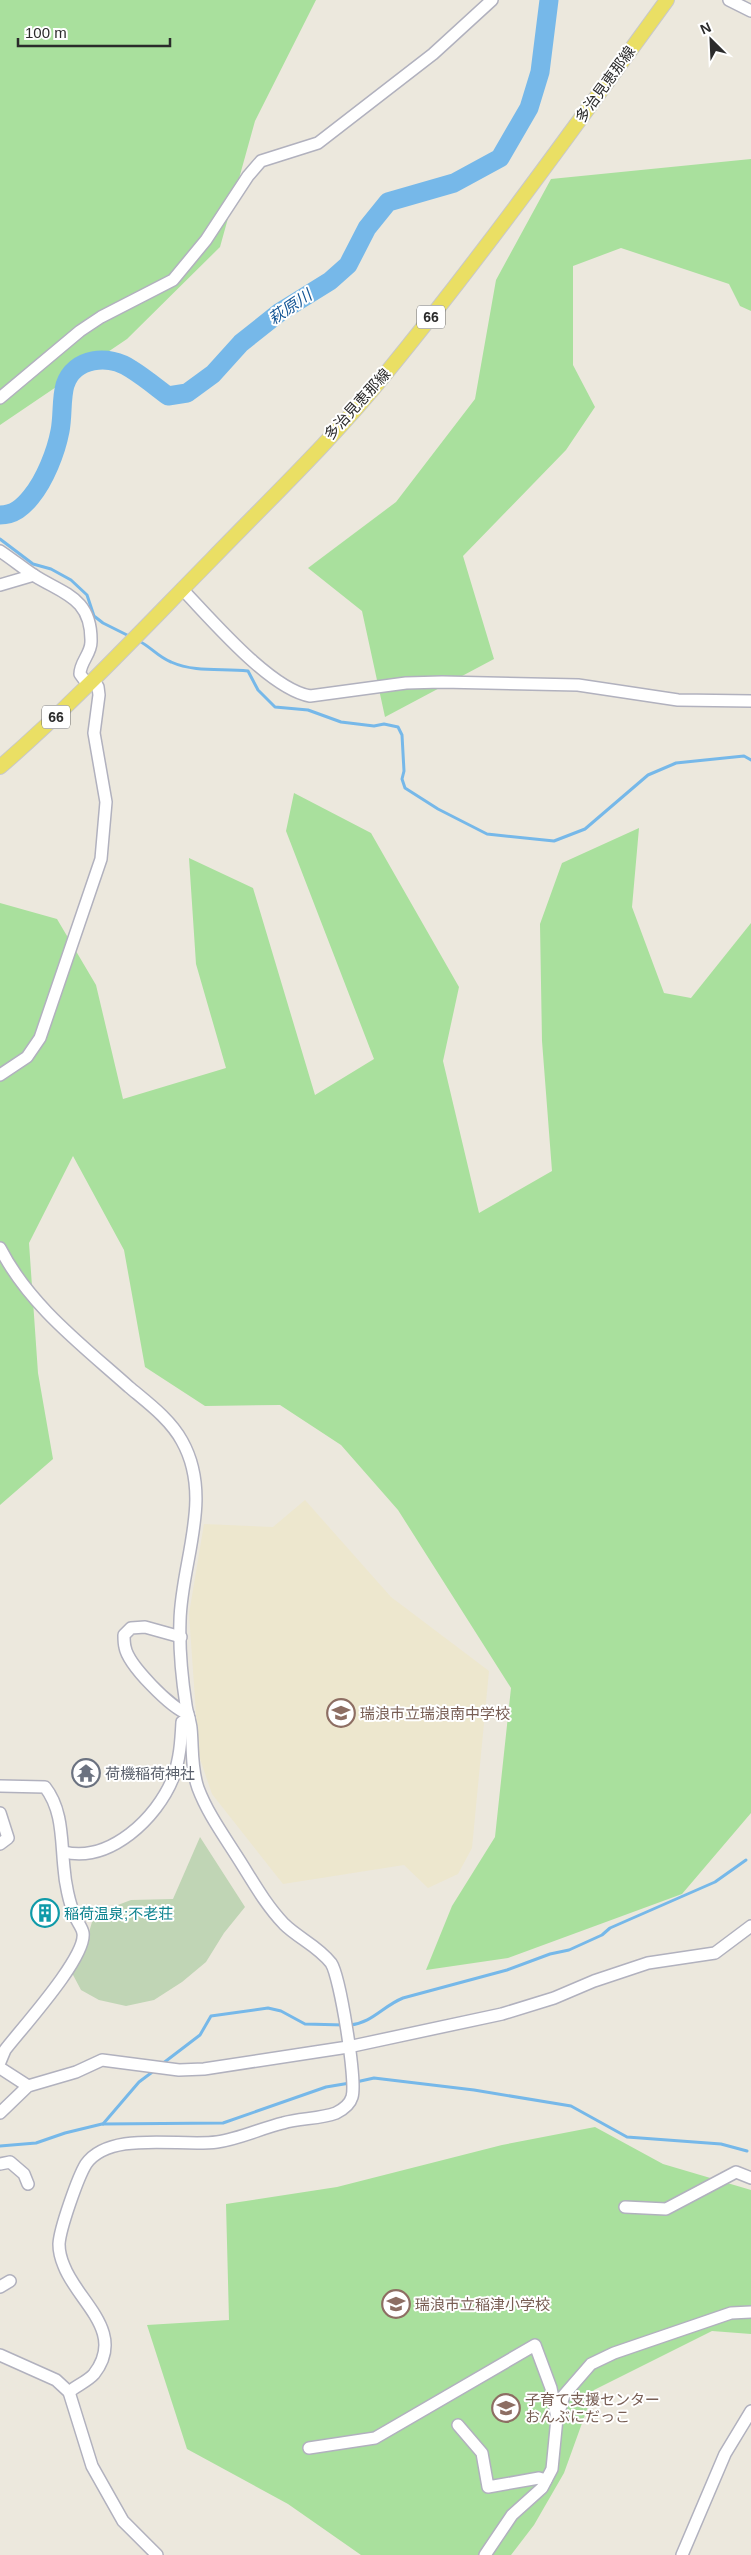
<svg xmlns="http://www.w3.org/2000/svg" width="751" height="2555" font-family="Helvetica,'Noto Sans JP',sans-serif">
<rect width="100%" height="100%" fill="#ece8dd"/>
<path fill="#ede7ce" d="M305 1500 391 1597 489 1671 472 1848 458 1874 428 1888 404 1865 283 1884 212 1794 199 1756 189 1614 204 1524 273 1527Z"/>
<g fill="#a9e09d">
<path d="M0 0H316L255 121 220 247 127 339 0 425Z"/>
<path d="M751 159V311L740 306 729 284 621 248 573 266V365L595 407 566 450 463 556 494 659 385 717 362 611 308 568 396 502 475 399 496 280 551 179Z"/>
<path d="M294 793 371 833 459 987 443 1061 479 1213 552 1171 542 1041 540 924 562 863 639 828 632 907 664 993 691 998 751 923V1813L682 1894 508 1958 426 1970 452 1906 495 1837 511 1688 398 1510 341 1445 280 1405 205 1406 145 1367 124 1250 73 1156 29 1243 38 1373 53 1459 0 1505V903L57 919 96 985 123 1099 226 1068 196 964 189 858 253 888 315 1095 374 1059 286 831Z"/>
<path d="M595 2127 663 2164 751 2190V2334L712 2331 594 2390 564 2473 534 2525 511 2555H361L288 2504 187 2449 147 2325 229 2320 226 2204 337 2187 502 2145Z"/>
</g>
<path fill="#c0d5b5" d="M200 1837 245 1907 224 1933 206 1962 182 1982 154 2000 126 2006 99 2000 81 1990 72 1973 82 1956 92 1922 102 1911 131 1900 173 1899Z"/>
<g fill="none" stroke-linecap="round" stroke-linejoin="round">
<g stroke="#76b8e9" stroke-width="3">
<path d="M0 539 33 564 51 569 71 580 87 595 94 616 103 623 131 637"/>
<path d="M139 641C151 647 158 657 171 662 196 673 222 668 248 671L258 690 275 707 308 710 341 722 374 726 384 724 398 727 402 735 404 771 402 779 405 788 438 809 487 834 554 841 585 829 648 775 676 763 744 756 751 760"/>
<path d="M350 2025C372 2023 383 2006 403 1998L507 1970 550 1954 569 1950 602 1935 610 1928 715 1882 746 1860"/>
<path d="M162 2064 200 2035 211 2016 268 2008 281 2011 305 2024 344 2025"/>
<path d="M356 2082 374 2078 474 2090 571 2106 627 2137 721 2144 747 2151"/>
<path d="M103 2124 139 2082 155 2070"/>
<path d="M0 2146 36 2143 65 2133 102 2124 223 2123 326 2087 350 2083"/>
</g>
<path stroke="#76b8e9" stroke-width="19" d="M0 515C14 515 23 507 31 497 45 480 56 452 60 431 63 416 61 399 65 385 74 357 109 354 131 369 144 377 156 387 168 396L187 393 213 374 241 343 280 312 330 281 348 265 367 228 388 202 454 183 500 158 529 108 540 72 549 0"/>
<defs>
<g id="minor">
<path d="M729 0 751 11"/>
<path d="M0 398 80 331 101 317 173 280 206 240 248 176 261 161 318 143 433 54 492 0"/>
<path d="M0 551C12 559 23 568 35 576 64 594 92 598 91 642 91 654 80 662 80 674L88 685"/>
<path d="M0 585 34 575"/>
<path d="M182 589C212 620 270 689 310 696L406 683 442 682 578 685 678 700 751 701"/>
<path d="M0 1075 27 1057 40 1038 101 859 106 802 94 733 99 695 98 687 94 680"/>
<path d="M0 1248C29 1305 82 1345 129 1387 148 1403 170 1419 182 1441 214 1498 181 1562 180 1621 179 1648 182 1679 186 1705 187 1713 190 1720 191 1728 193 1748 191 1768 198 1788 207 1812 222 1833 236 1855 251 1878 264 1903 284 1924 298 1938 318 1946 331 1963 340 1976 357 2082 352 2097 350 2104 342 2110 336 2113 320 2119 300 2118 283 2123 262 2128 239 2139 217 2142 180 2147 110 2130 86 2164 78 2177 60 2228 59 2244 59 2251 61 2259 64 2266 77 2301 127 2332 94 2374 88 2381 76 2386 69 2392"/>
<path d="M181 1637 145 1627 131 1628 124 1635C124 1639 124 1643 125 1647 128 1665 171 1708 188 1714"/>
<path d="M0 1786 45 1787C63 1810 61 1840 64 1868 65 1882 69 1903 75 1916 77 1922 82 1927 83 1933 87 1957 21 2029 5 2050L0 2062"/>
<path d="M0 1813 8 1838 0 1844"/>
<path d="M64 1852C110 1863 157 1818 173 1778 180 1759 181 1741 182 1722L189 1718"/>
<path d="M0 2068 28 2086"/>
<path d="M0 2113 28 2086 76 2072 102 2060 179 2070 204 2069 348 2047 502 2014 554 1998 594 1981 648 1963 715 1953 751 1926"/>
<path d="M0 2164 10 2162 24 2174 28 2184"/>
<path d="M625 2207 666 2209 736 2172 751 2178"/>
<path d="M0 2287 10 2281"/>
<path d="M0 2355 56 2380 69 2392 92 2466 123 2521 157 2555"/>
<path d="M558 2416 564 2395 591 2364 614 2353 731 2313 751 2312"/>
<path d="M458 2425 482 2453 488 2487 539 2478 546 2480"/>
<path d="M309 2448 375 2438 535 2345 551 2388 557 2418 552 2469 542 2488 512 2515 485 2555"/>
<path d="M682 2555 725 2454 751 2411"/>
</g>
<path id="major" d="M0 767C75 702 142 630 212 559 271 498 334 438 387 372 485 252 576 125 667 0"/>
</defs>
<use href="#minor" stroke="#b1b1be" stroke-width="14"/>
<use href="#major" stroke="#c8c8c8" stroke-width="16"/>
<use href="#minor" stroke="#fff" stroke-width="11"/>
<use href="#major" stroke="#eadf64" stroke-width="14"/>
</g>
<defs>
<symbol id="school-ring" viewBox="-11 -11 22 22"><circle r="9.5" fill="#fff" stroke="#8d6e63" stroke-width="1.5"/><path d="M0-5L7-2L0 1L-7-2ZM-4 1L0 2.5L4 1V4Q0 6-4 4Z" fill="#8d6e63"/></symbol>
<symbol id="temple-ring" viewBox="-11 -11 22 22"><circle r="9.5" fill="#fff" stroke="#6b7280" stroke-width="1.5"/><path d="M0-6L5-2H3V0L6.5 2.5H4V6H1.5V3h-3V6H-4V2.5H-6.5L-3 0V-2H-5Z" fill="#6b7280"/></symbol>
<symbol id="building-ring" viewBox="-11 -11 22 22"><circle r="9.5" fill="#fff" stroke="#0f9aa8" stroke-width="1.5"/><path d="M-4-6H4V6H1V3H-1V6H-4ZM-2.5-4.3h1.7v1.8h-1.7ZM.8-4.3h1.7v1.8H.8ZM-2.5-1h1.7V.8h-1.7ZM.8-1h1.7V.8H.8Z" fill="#0f9aa8"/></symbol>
</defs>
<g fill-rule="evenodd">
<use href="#school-ring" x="325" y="1697" width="32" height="32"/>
<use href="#temple-ring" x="70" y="1757" width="32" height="32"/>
<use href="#building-ring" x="29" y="1897" width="32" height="32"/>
<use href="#school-ring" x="380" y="2288" width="32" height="32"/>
<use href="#school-ring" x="490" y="2392" width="32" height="32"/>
</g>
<g text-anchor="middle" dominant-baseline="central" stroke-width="4" stroke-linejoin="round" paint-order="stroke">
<g fill="#fff" stroke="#6b6b6b" stroke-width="1">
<rect x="417" y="305.5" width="28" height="23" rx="4"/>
<rect x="42" y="705.5" width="28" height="23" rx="4"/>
</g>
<g font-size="14" font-weight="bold" fill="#2b2b2b">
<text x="431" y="317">66</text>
<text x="56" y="717">66</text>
</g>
<g font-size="15" fill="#2b2b2b" stroke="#fff">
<text transform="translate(605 84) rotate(-54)">多治見恵那線</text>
<text transform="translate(357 404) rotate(-48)">多治見恵那線</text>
</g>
<g font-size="15" fill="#785e54" stroke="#fff" text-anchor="start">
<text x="360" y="1713">瑞浪市立瑞浪南中学校</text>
<text x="415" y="2304">瑞浪市立稲津小学校</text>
<text x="525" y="2399">子育て支援センター<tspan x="525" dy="17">おんぶにだっこ</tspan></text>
</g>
<g font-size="15" fill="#5b616d" stroke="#fff" text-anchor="start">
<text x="105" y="1773">荷機稲荷神社</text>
</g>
<g font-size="15" fill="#0d838f" stroke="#fff" text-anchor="start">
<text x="64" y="1913">稲荷温泉;不老荘</text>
</g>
<g font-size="16" font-style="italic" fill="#145595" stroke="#fff">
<text transform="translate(290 307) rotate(-34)">萩原川</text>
</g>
</g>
<g transform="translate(711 40) rotate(336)" stroke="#ffffff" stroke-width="4" paint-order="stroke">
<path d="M0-4L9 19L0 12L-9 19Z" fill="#2b2b2b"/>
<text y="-8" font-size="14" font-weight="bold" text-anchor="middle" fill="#2b2b2b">N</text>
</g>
<path d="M18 38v8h152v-8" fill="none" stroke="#2b2b2b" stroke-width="2.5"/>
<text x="25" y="38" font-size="15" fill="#2b2b2b" stroke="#ffffff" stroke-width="4" paint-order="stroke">100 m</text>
</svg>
